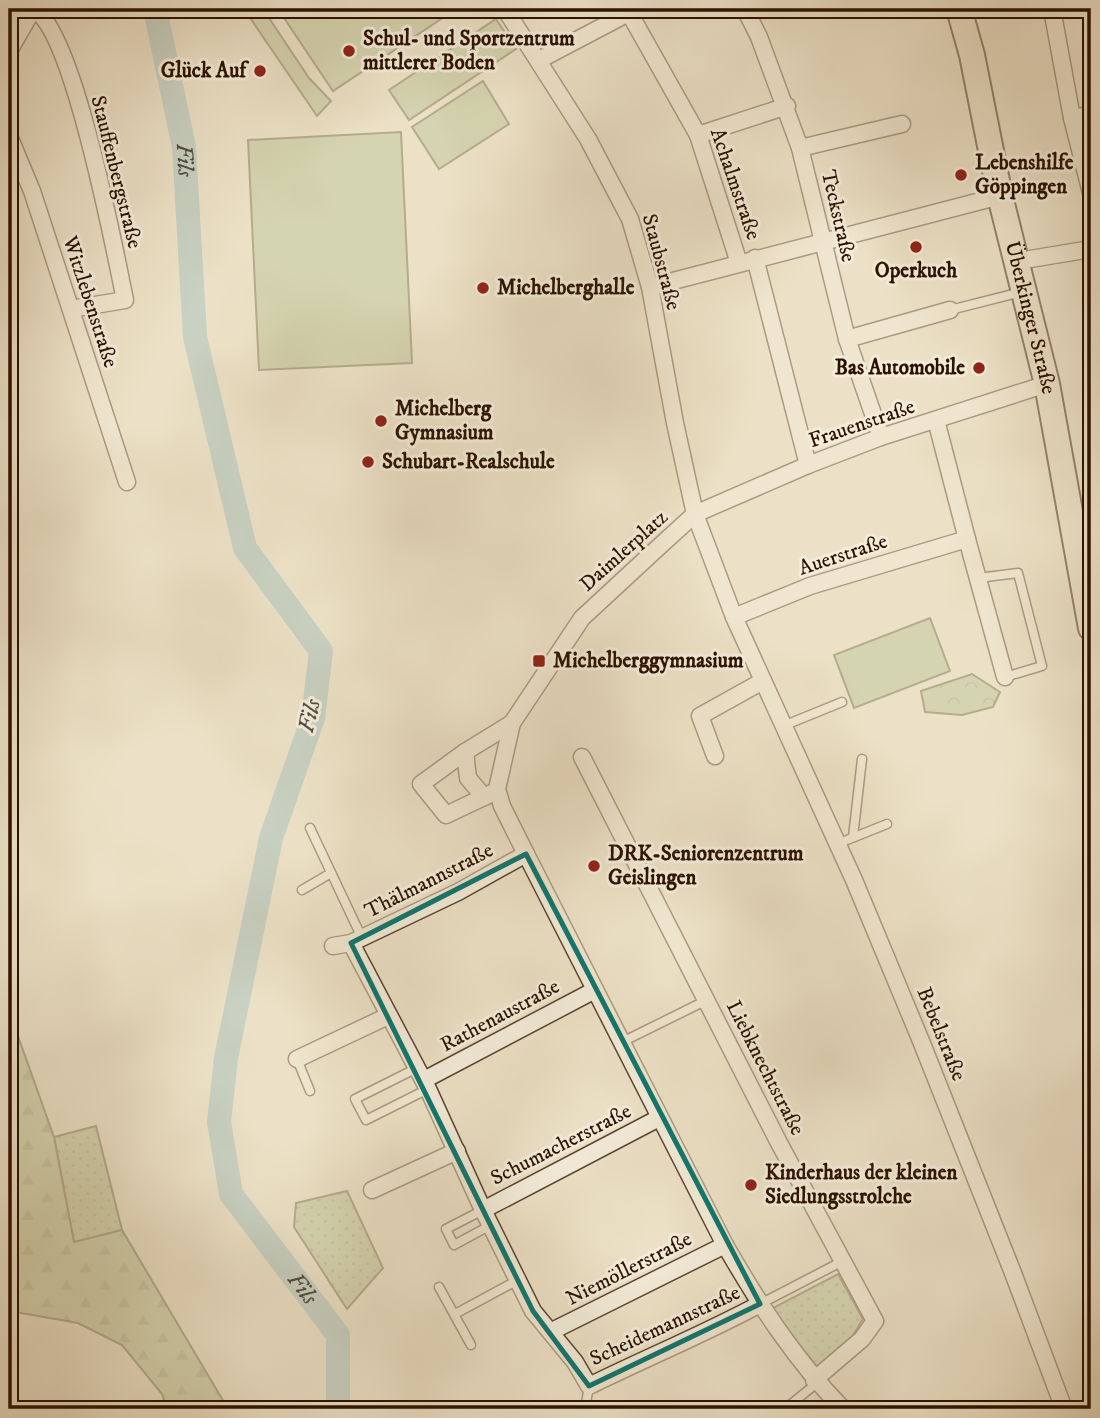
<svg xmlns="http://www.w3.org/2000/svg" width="1100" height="1418" font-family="'IM FELL DW Pica',serif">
<defs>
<pattern id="grass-dots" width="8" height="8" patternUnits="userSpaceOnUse" patternTransform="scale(1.75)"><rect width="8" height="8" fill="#b8c395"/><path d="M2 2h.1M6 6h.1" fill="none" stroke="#9ea67f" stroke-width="1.8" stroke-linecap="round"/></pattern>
<pattern id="forest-firs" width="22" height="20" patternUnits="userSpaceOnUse" patternTransform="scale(1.75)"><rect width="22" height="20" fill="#b8c395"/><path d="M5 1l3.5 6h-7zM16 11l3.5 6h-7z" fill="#9ea67f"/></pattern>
<pattern id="park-crowns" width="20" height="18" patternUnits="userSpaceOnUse" patternTransform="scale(1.75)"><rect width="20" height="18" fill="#b8c395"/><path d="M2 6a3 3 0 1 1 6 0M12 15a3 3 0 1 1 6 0" fill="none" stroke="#9ea67f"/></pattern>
</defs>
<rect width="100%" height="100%" fill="#ece1c6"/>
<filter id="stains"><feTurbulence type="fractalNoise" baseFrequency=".00286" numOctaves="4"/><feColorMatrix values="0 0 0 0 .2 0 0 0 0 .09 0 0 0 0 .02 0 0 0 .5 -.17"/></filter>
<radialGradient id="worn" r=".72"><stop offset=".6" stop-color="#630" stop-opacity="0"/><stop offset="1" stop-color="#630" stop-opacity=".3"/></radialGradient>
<g fill="url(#grass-dots)" stroke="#726a4a" stroke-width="2">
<path d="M96 1126 122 1230 74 1243 54 1137Z"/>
<path d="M347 1191 383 1268 347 1309 294 1227 296 1203Z"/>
<path d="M838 1274 863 1319C851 1338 838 1366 813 1368L771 1309Z"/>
</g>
<path fill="url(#forest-firs)" stroke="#726a4a" stroke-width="2" d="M9 1011 54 1137 74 1242 122 1230 228 1409H167L162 1394 122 1345 78 1323 9 1311Z"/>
<path fill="url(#park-crowns)" stroke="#726a4a" stroke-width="2" d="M972 674 1000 692 993 707 962 715 925 712 921 691Z"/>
<g fill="#b8c395" stroke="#726a4a" stroke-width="2">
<path d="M244 9H263L309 78 331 101 317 116Z"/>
<path d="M278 9H451L453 11 333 91Z"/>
<path d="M496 19 516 49 409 120 389 90Z"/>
<path d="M483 81 509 124 439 169 412 127Z"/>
<path d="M401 132 412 363 259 370 248 140Z"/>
<path d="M930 618 950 671 854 708 834 655Z"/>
</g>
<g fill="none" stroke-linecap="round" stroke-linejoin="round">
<path stroke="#9bbcbd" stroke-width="24" id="s1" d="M155 9 184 147 195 337 245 548 321 651 313 718 271 838 226 1058 219 1122 231 1194 338 1335V1409"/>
<defs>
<g id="service">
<path d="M950 310 1021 292"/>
<path d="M978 578 1018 573 1042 666 1005 677"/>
<path d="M783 726 842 702"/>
<path d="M310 828 362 938"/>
<path d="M853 837 862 759"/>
<path d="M837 844 887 824"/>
<path d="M302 890 331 873"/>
<path d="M622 1042 707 1000"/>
<path d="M297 1059 310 1091"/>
<path d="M417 1068 355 1099 366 1120 428 1089"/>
<path d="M483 1210 446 1229 454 1245 491 1225"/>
<path d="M439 1287 471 1345"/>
<path d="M760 1304 841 1262"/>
<path d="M455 1314 518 1280"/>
<path d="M585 1409 589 1386"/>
<path d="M785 1409 817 1383"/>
</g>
<g id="minor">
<path d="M34 9C74 33 114 247 125 300L71 309"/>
<path d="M505 9 588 139 630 219 650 287 675 423 695 514 734 617 854 880 921 1041 1013 1273 1064 1409"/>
<path d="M627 9 698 135 739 263"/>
<path d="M745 9 759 37 800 148 847 339 881 437"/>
<path d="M1052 9 1072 118 1091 193"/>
<path d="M9 51 33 9"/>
<path d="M539 60 636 9"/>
<path d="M1072 118 1091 115"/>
<path d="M698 135 787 106"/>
<path d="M9 136 32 191 127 482"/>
<path d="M800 148 902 124"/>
<path d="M755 258 808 465"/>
<path d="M1018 261 1091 249"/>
<path d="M650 287C767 256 884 227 1000 196"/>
<path d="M847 339 950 310"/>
<path d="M967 539 1005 677"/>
<path d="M734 617 810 586 967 539 936 420"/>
<path d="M465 752 421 784 446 815 484 797"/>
<path d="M715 756 700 716 763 681"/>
<path d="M582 757 778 1141 875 1321 862 1339 814 1380"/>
<path d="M492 793 484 797 468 778 465 752 512 723"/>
<path d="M351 943 458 892 526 854"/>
<path d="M333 946 351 943 428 1089 483 1210 533 1311 575 1362 589 1386C646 1358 704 1334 760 1304"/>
<path d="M297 1059 388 1016"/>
<path d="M424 1080 595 990"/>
<path d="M372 1190 457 1151"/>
<path d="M483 1210 659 1118"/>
<path d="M552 1331 725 1245"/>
<path d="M843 1409C795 1360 759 1304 725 1245L526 854 502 806 497 789 512 723 582 618 662 544 695 514 808 465 881 437 1047 384"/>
</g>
<g id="primary">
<path id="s2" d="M959 9 972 55 1000 196 1047 384 1091 628"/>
</g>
</defs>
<use href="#service" stroke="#5b4532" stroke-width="11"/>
<use href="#minor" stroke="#5b4532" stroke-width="19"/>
<use href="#primary" stroke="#2b1100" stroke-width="28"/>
<use href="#service" stroke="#f3ecda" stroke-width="8"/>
<use href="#minor" stroke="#f3ecda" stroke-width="16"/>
<use href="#primary" stroke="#ece1c6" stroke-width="24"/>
</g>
<path d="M0 0H1100V1418H0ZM526 854 760 1304 589 1386 533 1311 351 943Z" fill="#ece1c6" fill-opacity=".55" fill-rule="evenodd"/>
<path fill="none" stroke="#0f766e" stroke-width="5" stroke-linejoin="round" d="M526 854 760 1304 589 1386 533 1311 351 943Z"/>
<g fill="#8f2418" stroke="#f3ecda" stroke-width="2.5">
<circle cx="349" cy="51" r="7"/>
<circle cx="260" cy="71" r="7"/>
<circle cx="961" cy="175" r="7"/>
<circle cx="916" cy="247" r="7"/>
<circle cx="483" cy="288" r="7"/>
<circle cx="979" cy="368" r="7"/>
<circle cx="381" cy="421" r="7"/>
<circle cx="368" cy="462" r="7"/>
<rect x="532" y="654" width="14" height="14" rx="3.5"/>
<circle cx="594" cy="866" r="7"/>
<circle cx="751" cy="1185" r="7"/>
</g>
<g text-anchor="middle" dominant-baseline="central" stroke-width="6" stroke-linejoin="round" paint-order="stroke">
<g font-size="21" font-weight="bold" fill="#2b1100" stroke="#f3ecda" text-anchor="start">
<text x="363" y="39">Schul- und Sportzentrum<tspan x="363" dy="24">mittlerer Boden</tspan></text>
<text x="246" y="71" text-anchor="end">Glück Auf</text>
<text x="975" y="163">Lebenshilfe<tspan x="975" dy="24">Göppingen</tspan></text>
<text x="916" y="271" text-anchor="middle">Operkuch</text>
<text x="497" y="288">Michelberghalle</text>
<text x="965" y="368" text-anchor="end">Bas Automobile</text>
<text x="395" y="409">Michelberg<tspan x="395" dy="24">Gymnasium</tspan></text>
<text x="382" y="462">Schubart-Realschule</text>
<text x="553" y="661">Michelberggymnasium</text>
<text x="608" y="854">DRK-Seniorenzentrum<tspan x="608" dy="24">Geislingen</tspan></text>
<text x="765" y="1173">Kinderhaus der kleinen<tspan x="765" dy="24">Siedlungsstrolche</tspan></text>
</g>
<g font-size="21" fill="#2b1100" stroke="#f3ecda">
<text transform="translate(116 172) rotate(76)">Stauffenbergstraße</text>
<text transform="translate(735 184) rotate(71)">Achalmstraße</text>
<text transform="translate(838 216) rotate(77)">Teckstraße</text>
<text transform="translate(661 262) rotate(75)">Staubstraße</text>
<text transform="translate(90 302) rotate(72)">Witzlebenstraße</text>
<text stroke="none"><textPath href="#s2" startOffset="317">Überkinger Straße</textPath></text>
<text transform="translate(862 424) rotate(-19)">Frauenstraße</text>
<text transform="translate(624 551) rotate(-42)">Daimlerplatz</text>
<text transform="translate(843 555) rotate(-18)">Auerstraße</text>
<text transform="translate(429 881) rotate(-27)">Thälmannstraße</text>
<text transform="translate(500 1016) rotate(-28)">Rathenaustraße</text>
<text transform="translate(941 1034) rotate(68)">Bebelstraße</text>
<text transform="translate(765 1068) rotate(63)">Liebknechtstraße</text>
<text transform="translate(561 1145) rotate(-27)">Schumacherstraße</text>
<text transform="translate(629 1269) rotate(-27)">Niemöllerstraße</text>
<text transform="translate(665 1326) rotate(-25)">Scheidemannstraße</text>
</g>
<g font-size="23" font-style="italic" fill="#524d42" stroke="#f3ecda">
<text stroke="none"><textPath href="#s1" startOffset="154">Fils</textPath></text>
<text transform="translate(310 716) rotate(-77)">Fils</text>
<text stroke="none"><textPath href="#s1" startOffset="1351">Fils</textPath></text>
</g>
</g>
<rect width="1100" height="1418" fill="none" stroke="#ece1c6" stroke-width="35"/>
<rect x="10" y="10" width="1079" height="1397" fill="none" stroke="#2b1100" stroke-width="3.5"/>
<rect x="18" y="18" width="1065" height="1383" fill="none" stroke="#2b1100" stroke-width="2"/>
<rect width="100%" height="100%" filter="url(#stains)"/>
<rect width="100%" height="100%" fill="url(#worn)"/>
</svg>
